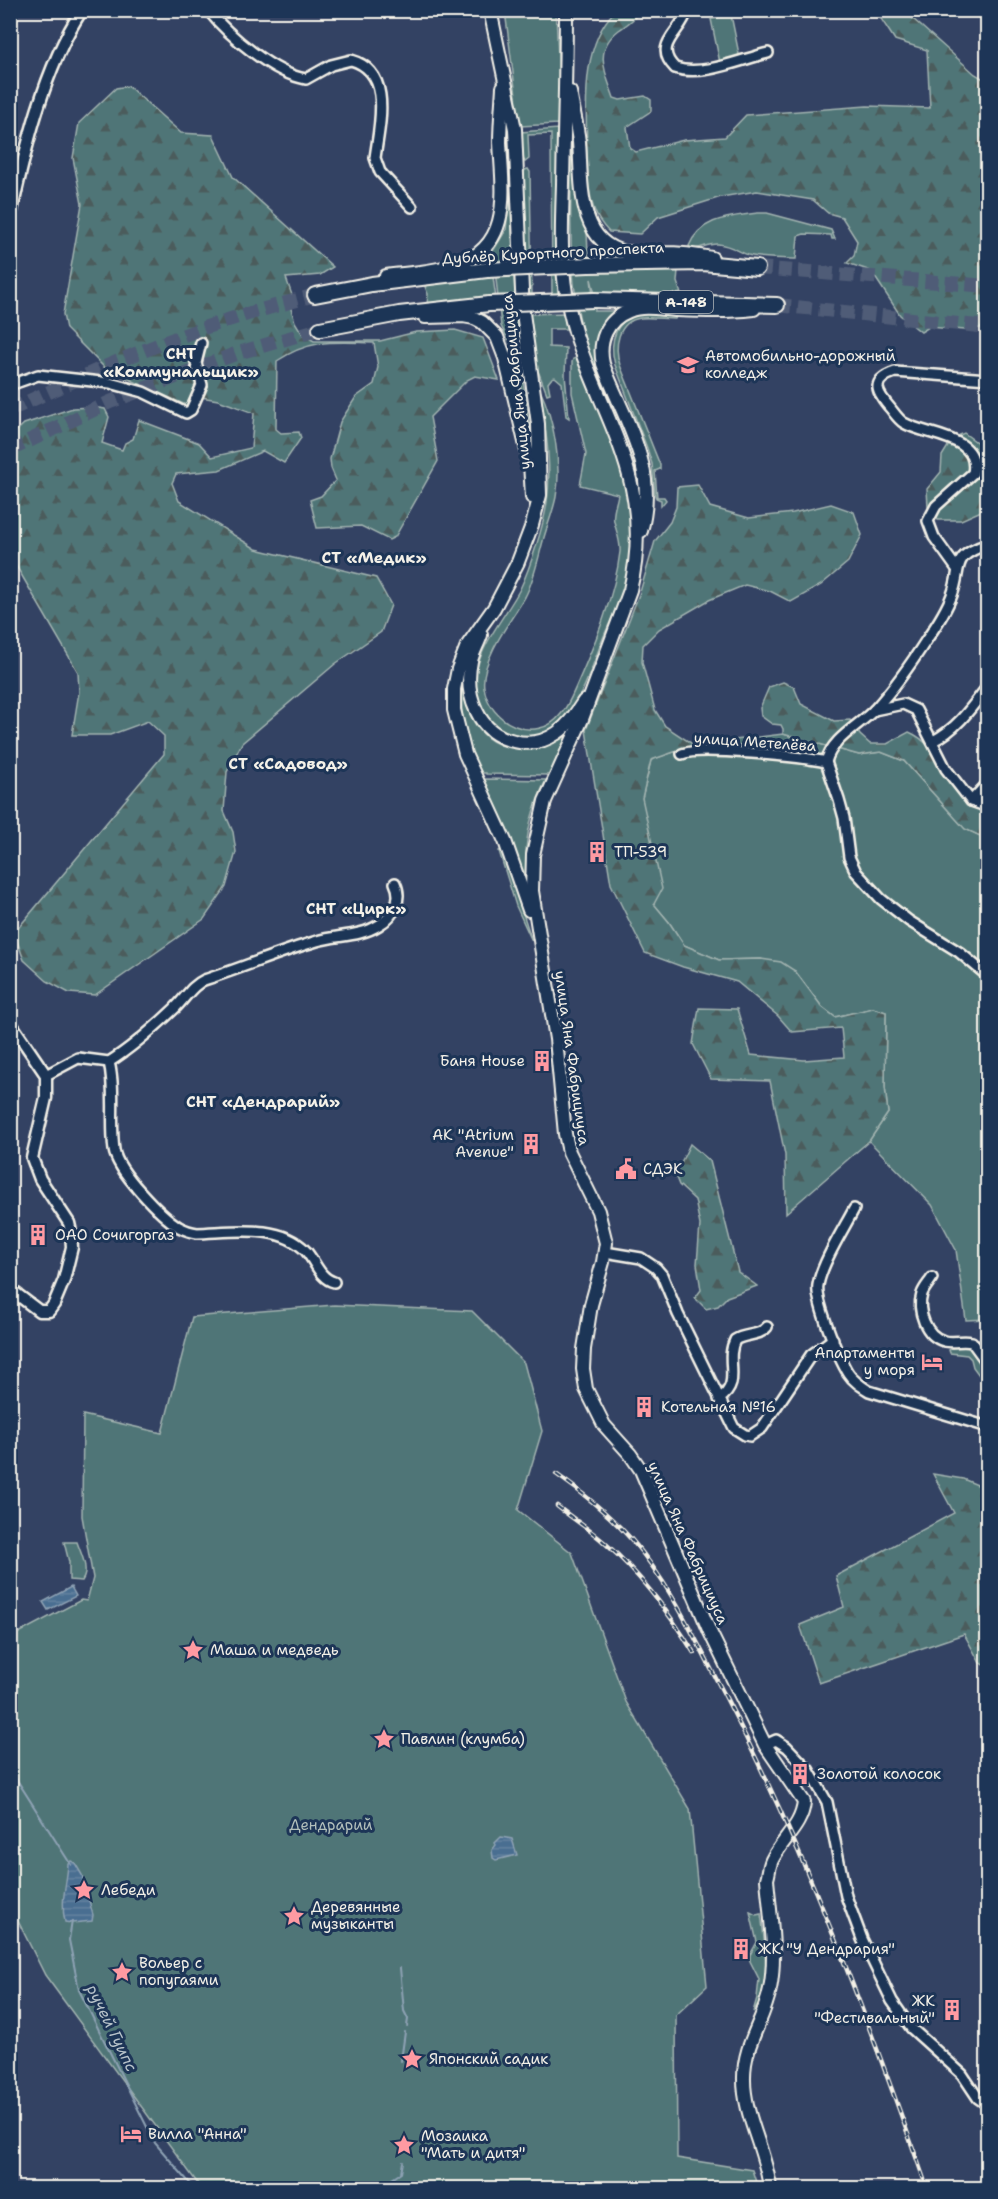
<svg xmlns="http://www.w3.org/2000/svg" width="998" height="2199" font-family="'Shantell Sans',sans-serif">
<defs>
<pattern id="forest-firs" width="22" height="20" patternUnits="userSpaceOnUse" patternTransform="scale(1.5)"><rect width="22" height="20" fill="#4f7577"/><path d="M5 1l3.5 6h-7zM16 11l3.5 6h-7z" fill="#4c5c5c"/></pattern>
<pattern id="water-rules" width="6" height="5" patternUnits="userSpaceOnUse" patternTransform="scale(1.5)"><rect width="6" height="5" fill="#4a6e91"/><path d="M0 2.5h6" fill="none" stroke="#6583a0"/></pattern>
</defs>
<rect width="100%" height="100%" fill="#334263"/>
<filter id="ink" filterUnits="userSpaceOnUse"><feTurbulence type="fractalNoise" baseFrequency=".0167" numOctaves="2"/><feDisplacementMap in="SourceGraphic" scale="12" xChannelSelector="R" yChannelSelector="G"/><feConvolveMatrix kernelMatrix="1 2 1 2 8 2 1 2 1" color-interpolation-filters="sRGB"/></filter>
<g filter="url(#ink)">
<g fill="#4f7577" stroke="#a2b3b0" stroke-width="1.5">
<path d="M505 11H556L559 83 558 124 520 126Z"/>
<path d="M731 15 740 59 720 63 711 19Z"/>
<path d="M558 129 556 214 558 296H552L551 134 528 135 529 159 525 162 523 158 521 132Z"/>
<path d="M572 131H574L578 202 587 233 589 272 678 270 677 282 681 294H595L591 279 595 311H618C583 338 595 362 609 397 562 318 571 219 572 131Z"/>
<path d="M528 169 530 172 532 297H528L523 173 525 170Z"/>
<path d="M510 191 517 337 530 431 513 349 501 326 493 251 506 230Z"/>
<path d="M758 213H767L831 230 835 239H832L831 235 804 234 798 236 796 259C781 258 762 259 748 255 738 251 730 245 718 244 708 243 699 250 691 249L689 246C701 217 731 217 758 213Z"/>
<path d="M470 277H493L496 299 427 305 428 294 424 284Z"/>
<path d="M643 312 677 315 675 319C664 319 652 317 641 318 617 321 614 347 620 365L660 465V469L655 471 657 497H664L666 500 661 506V500L656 498 655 495 652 464 647 448 615 365C608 339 616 319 643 312Z"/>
<path d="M564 313 566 329H549V347L566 348 565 375 569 418 566 416 562 383 555 377 552 378 548 383 550 393 547 394 535 363 528 314Z"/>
<path d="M576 358C584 370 589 386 595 399 617 452 639 511 628 570 624 597 609 621 600 646 590 673 581 702 561 722 550 732 534 740 519 737 504 733 492 725 483 712 457 669 501 625 520 589 530 568 544 525 547 502 550 480 549 457 546 434 544 421 538 403 540 390 554 419 562 465 556 497 553 512 547 526 543 541 538 559 534 580 525 597 515 614 503 630 494 648 489 658 482 675 484 687 489 723 536 746 561 714 569 705 573 693 578 682 595 643 615 595 620 552 621 542 616 531 614 521 612 513 617 502 618 494L580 485 586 454 572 393V362L573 359Z"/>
<path d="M463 687C470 749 520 764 570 734L549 775 486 774V773H480C468 745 458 717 463 687Z"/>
<path d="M783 734 859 755 881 752 904 761 965 829 987 839V1319L966 1320 956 1250 932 1205 869 1141 888 1113 885 1087 886 1012 873 1008 835 1017 822 1007 795 971 761 959 719 960 684 945 669 922 654 904 642 798 651 760 694 745Z"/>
<path d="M486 779 546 780C530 813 521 847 528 884H525L513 845 483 780Z"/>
<path d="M502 849 532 941 516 906 499 851Z"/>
<path d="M334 1305 472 1311 524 1363 542 1431 518 1510 572 1553 626 1702 690 1809 707 1986 676 2015 677 2158 752 2170 758 2188H201L45 1975 11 1907V1637L81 1600 87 1601 93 1578 82 1516 83 1415 162 1433 192 1317Z"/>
<path d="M954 1347C959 1347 965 1346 969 1348 980 1351 987 1376 987 1386L973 1367 971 1359 967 1355 950 1353 949 1350Z"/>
<path d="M64 1542H77C81 1554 90 1570 82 1581L69 1580V1562Z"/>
<path d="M750 1912 756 1915 761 1914C765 1944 772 1986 753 2012L757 1998 759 1979 750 1961V1955L757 1942Z"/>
</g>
<g fill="url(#forest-firs)" stroke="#a2b3b0" stroke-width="1.5">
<path d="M615 11H639C635 20 627 24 619 30 593 50 605 72 614 98L620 100 645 96 651 100V111L627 127 630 148 636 152 684 140 725 137 746 115 867 106 930 108 927 50 895 40 876 11H904L975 74 987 81V327L965 330 929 327 921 332 900 315 871 271 847 263 854 256 857 241 842 217 828 213 813 200 757 191 721 197 658 217 640 234 609 232C602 225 597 218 594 209 587 189 588 169 587 149 586 104 581 45 615 11Z"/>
<path d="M128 86 181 133 213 135 233 177 333 267 320 275 286 278 293 298 291 309 295 322 303 335 314 341H380L416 332 455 330 483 338 499 380 475 376 467 380 430 417 438 461 395 537 389 540 361 526 317 528 310 500 321 496 336 480 331 468 330 459 340 422 356 397 374 384 378 367 374 343C336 342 311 338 277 361L276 429 281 433 299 432 301 438 284 463 263 451 219 470 176 474 172 483 179 501 256 549 376 578 391 605 381 632 335 664 242 743 227 772 224 811 233 832 236 852 226 887 204 919 95 995 69 993 47 981 24 960 14 933 164 754V736L148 721 110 735H72L79 692 78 672 11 557 10 437 24 424 73 408 92 407 105 409 109 417 102 443 122 450 125 443 133 439 139 420 199 443 212 457 251 448 254 413 218 400 201 397 190 407 105 368 66 329 63 314 82 204 73 158 79 123 116 88Z"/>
<path d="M964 433 987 450 988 508 961 520H938L928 507 927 489 941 472 942 456 953 438Z"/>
<path d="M698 485 710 507 749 518 793 513 831 504 854 512 862 535 848 562 821 585 791 602 770 591 745 585 709 600 659 629 643 645 642 662 655 710 665 726 694 745 651 760 642 798 662 889 654 904 669 922 684 945 719 960 761 959 781 962 795 971 822 1007 835 1017 873 1008 886 1012 885 1087 888 1113 869 1141 786 1213 785 1155 770 1081 711 1079 693 1044 699 1008 737 1009 751 1055 804 1060 844 1057 841 1028 792 1032 778 1016 737 982 683 967 645 953 611 884 586 730 640 592 655 541 670 522 676 507 677 487Z"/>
<path d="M783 682 794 687 801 704 834 721 850 720 860 735 870 744H887L909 732C946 747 945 799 987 812V839L965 829 904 761 881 752 859 755 783 734V729L781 725 772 724 761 716 760 708 769 687Z"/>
<path d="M690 1144 710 1161 738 1272 757 1286 727 1297 718 1306 706 1309 695 1298 701 1290 697 1264 700 1225 695 1200 679 1185 675 1175Z"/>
<path d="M933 1474 963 1479 987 1489V1667L980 1663 964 1634 819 1683 800 1625 844 1607 836 1576 954 1513Z"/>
</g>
<g fill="url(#water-rules)" stroke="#8ea2b4" stroke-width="1.5">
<path d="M71 1587 76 1596 48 1610 43 1602Z"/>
<path d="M501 1837 512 1839 517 1855 496 1860 493 1858 492 1850 496 1845 495 1843Z"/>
<path d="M71 1861 75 1863 82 1875 93 1915 92 1921 72 1923 65 1922C60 1901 67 1884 68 1864Z"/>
</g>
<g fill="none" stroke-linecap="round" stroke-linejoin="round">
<g stroke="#8ea2b4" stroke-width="2">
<path d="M10 1769 71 1865"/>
<path d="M72 1921 69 1940 79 1990 155 2143 194 2188"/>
<path d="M400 1968 404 2011 408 2019 407 2026"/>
<path d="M401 2061 405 2032"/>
<path d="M388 2188 392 2179 401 2173 403 2162"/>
</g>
<g stroke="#505c77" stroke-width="14" stroke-dasharray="14 7" stroke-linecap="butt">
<path d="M757 268 988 286"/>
<path d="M777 305 988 327"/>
<path d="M10 410C83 376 155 343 231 319 259 310 287 303 315 295"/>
<path d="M10 450 110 402 238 353 320 329"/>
</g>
<defs>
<g id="minor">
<path d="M208 10C228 35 274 74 306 79L331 65 351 60C394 72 379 126 375 158L380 172 412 207"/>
<path d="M687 10C683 32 651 44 675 68 703 77 739 60 768 53"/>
<path d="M10 385 38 375 110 383 143 392 186 413 191 410 202 385 196 363 201 343"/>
<path d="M957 569 934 537 928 521 936 506 973 473C981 435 925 436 904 423 899 420 895 414 891 409 877 393 869 381 895 372L988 379"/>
<path d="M874 710 903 704 916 710 946 769 971 801 988 807"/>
<path d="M933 741C957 729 972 707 988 686"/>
<path d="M682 754C698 746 804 757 826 762L839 800 844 818 849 857 856 872 881 899 909 921 959 952 988 976"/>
<path d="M826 762C832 738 859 726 875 709 895 687 911 664 927 639 936 626 946 611 952 595 963 566 949 557 988 544"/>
<path d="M971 801 988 783"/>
<path d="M109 1062C116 1091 110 1121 114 1150 117 1171 161 1216 179 1227 185 1230 190 1232 197 1233 232 1232 279 1223 306 1251 315 1261 320 1279 334 1282"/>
<path d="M46 1075 78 1058 109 1062C133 1047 154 1028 174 1009 185 999 191 986 204 980 242 968 279 952 317 941 337 935 360 937 379 925 394 916 403 899 395 883"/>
<path d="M854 1209C843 1230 822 1263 818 1285 815 1300 839 1359 848 1373 853 1381 861 1386 869 1391L988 1427"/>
<path d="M605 1252 641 1258 656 1268 662 1275 678 1314 734 1428 745 1435 750 1436 762 1428 811 1355 833 1339"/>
<path d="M932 1278C929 1283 924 1288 922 1294 917 1310 925 1336 944 1341 953 1343 963 1340 972 1342L988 1364"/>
<path d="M719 1399C743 1384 724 1361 735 1340 745 1333 759 1337 767 1327"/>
<path d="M765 1745 776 1740 787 1747 808 1769 827 1802 846 1896 862 1939 892 2001 911 2028 962 2074 978 2098 988 2105"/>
</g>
<g id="tertiary">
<path d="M10 220C24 153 44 67 82 10"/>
<path d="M10 1022 46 1075V1098L32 1158 40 1179 69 1223 71 1232 72 1247 64 1280 54 1304 49 1311H39L10 1289"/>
</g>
<g id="secondary">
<path d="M490 10 515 129 523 313 538 424 540 495 532 525 518 562 494 608 467 646 458 669 454 689V710L465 754 505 841 529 910"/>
<path d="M566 10C566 68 564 126 563 184 562 219 560 257 566 293 584 402 660 467 630 590L582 719 545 801 533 855 532 891 556 1039 565 1134 569 1152 598 1211 606 1243 603 1262 591 1305 584 1349 583 1369 586 1389 604 1425 630 1454 641 1470 710 1632 765 1745 804 1802C802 1826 782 1839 772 1860 769 1866 769 1873 767 1879 770 1915 777 1954 770 1989 764 2021 744 2043 744 2077 743 2115 766 2151 770 2188"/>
<path d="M570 92C573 109 577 125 579 142 582 179 576 242 625 252 637 254 650 252 662 253 678 253 697 255 712 258"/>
<path d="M386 276C409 273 436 272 458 264 514 245 502 188 500 142 500 124 502 105 503 87"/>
<path d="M425 317 463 316 474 318 482 322 497 337 505 358 530 463 532 497"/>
<path d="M641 531C659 467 624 421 603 364 598 342 606 320 629 311 642 305 661 309 675 310 702 311 727 312 754 309"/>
<path d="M481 635C478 644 473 652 471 661 464 694 478 734 514 741 529 745 544 742 557 733 569 725 576 713 584 701"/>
</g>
<g id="primary">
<path d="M588 265 703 263 757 268"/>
<path d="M315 295 372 284 487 270"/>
<path d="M594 300 777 305"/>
<path d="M320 329 399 314 489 304"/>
</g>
</defs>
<use href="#minor" stroke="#f4f1e8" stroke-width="14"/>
<use href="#tertiary" stroke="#f4f1e8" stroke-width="15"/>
<use href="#secondary" stroke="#f4f1e8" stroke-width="16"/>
<use href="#primary" stroke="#f4f1e8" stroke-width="18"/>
<use href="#minor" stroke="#1d3557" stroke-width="9"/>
<use href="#tertiary" stroke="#1d3557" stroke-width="10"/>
<use href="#secondary" stroke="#1d3557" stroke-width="12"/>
<use href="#primary" stroke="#1d3557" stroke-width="14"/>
<defs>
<g id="rail">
<path d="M556 1474C583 1493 609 1514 631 1539 671 1585 696 1641 724 1694 806 1852 868 2020 927 2188"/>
<path d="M557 1506C573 1519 591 1530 606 1544 641 1575 670 1614 694 1653"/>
</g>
</defs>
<use href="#rail" stroke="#f4f1e8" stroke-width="4.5"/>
<use href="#rail" stroke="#1d3557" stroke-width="2" stroke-dasharray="7" stroke-linecap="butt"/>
<defs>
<g id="primary-bridge">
<path d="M487 270 588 265"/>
<path d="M489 304 594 300"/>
</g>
</defs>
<use href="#primary-bridge" stroke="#f4f1e8" stroke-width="18" stroke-linecap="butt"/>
<use href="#primary-bridge" stroke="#1d3557" stroke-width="14"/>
</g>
</g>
<defs>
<symbol id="university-bare" viewBox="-9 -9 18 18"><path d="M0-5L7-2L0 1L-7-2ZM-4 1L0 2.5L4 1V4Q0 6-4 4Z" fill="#ff9aa2" stroke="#1d3557" stroke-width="2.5" paint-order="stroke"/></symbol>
<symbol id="building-bare" viewBox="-9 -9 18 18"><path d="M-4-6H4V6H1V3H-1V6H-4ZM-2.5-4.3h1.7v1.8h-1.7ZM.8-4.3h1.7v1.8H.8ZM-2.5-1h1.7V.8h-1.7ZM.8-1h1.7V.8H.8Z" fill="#ff9aa2" stroke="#1d3557" stroke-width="2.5" paint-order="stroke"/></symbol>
<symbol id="civic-bare" viewBox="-9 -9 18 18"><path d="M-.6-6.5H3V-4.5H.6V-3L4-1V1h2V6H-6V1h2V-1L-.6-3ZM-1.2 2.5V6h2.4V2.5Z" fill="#ff9aa2" stroke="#1d3557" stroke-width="2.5" paint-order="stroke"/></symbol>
<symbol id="hotel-bare" viewBox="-9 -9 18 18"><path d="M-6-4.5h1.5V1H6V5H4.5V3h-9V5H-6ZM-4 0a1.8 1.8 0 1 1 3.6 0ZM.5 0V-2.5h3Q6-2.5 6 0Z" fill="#ff9aa2" stroke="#1d3557" stroke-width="2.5" paint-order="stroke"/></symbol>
<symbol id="sight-bare" viewBox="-9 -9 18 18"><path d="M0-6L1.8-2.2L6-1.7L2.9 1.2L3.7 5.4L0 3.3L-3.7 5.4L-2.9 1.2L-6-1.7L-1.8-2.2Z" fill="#ff9aa2" stroke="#1d3557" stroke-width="2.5" paint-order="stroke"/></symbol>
</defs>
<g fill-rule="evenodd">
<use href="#university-bare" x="673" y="350" width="30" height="30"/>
<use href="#building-bare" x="582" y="837" width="30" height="30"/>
<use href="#building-bare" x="527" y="1046" width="30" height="30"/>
<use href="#building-bare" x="516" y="1129" width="30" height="30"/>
<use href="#civic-bare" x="611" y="1154" width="30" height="30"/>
<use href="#building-bare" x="23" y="1220" width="30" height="30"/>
<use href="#hotel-bare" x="917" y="1347" width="30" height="30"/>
<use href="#building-bare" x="629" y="1392" width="30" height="30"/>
<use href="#sight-bare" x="178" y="1635" width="30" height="30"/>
<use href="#sight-bare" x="369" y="1724" width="30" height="30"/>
<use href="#building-bare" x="785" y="1759" width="30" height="30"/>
<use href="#sight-bare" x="69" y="1875" width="30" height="30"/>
<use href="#sight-bare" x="279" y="1901" width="30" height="30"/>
<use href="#building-bare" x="726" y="1934" width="30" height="30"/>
<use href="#sight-bare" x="107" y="1957" width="30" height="30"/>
<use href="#building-bare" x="937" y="1995" width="30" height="30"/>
<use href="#sight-bare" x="397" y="2044" width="30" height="30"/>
<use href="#hotel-bare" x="116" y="2119" width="30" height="30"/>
<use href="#sight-bare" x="389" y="2130" width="30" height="30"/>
</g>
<g text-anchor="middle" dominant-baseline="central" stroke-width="6" stroke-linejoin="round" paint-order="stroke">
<rect fill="#1d3557" stroke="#b4b9bc" stroke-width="1.5" x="659" y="291" width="54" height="22" rx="4.5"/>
<g font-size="14" font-weight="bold" fill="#f4f1e8">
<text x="686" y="302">А-148</text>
</g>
<g font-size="15" fill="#f4f1e8" stroke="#1d3557">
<text transform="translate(553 253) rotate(-3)">Дублёр Курортного проспекта</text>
<text transform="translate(516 382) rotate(-96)">улица Яна Фабрициуса</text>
<text transform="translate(755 742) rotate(4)">улица Метелёва</text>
<text transform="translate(572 1058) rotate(82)">улица Яна Фабрициуса</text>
<text transform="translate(688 1543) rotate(66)">улица Яна Фабрициуса</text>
</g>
<g font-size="15" fill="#f4f1e8" stroke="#1d3557" text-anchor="start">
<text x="705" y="356">Автомобильно-дорожный<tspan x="705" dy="17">колледж</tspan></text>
<text x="614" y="852">ТП-539</text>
<text x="525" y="1061" text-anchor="end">Баня House</text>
<text x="514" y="1135" text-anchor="end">АК "Atrium<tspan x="514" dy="17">Avenue"</tspan></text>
<text x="643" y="1169">СДЭК</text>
<text x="55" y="1235">ОАО Сочигоргаз</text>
<text x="915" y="1353" text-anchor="end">Апартаменты<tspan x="915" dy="17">у моря</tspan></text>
<text x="661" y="1407">Котельная №16</text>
<text x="210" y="1650">Маша и медведь</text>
<text x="401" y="1739">Павлин (клумба)</text>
<text x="817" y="1774">Золотой колосок</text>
<text x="101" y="1890">Лебеди</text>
<text x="311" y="1907">Деревянные<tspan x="311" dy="17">музыканты</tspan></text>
<text x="758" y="1949">ЖК "У Дендрария"</text>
<text x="139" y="1963">Вольер с<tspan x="139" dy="17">попугаями</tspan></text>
<text x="935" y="2001" text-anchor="end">ЖК<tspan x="935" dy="17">"Фестивальный"</tspan></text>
<text x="429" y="2059">Японский садик</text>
<text x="148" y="2134">Вилла "Анна"</text>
<text x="421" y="2136">Мозаика<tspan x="421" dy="17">"Мать и дитя"</tspan></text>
</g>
<g font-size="15" fill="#b2bfbb" stroke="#1d3557">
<text x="331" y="1825">Дендрарий</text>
</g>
<g font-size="16" font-weight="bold" fill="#f4f1e8" stroke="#1d3557">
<text x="181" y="353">СНТ<tspan x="181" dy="18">«Коммунальщик»</tspan></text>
<text x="374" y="557">СТ «Медик»</text>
<text x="288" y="763">СТ «Садовод»</text>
<text x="356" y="908">СНТ «Цирк»</text>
<text x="263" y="1101">СНТ «Дендрарий»</text>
</g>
<g font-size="16" font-style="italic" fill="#b8c3ca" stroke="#1d3557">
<text transform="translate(112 2028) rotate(64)">ручей Гуипс</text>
</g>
</g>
<rect width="998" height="2199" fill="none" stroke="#1d3557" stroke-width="36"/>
<rect x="18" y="18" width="962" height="2163" fill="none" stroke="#f4f1e8" stroke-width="2" filter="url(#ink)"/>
</svg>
